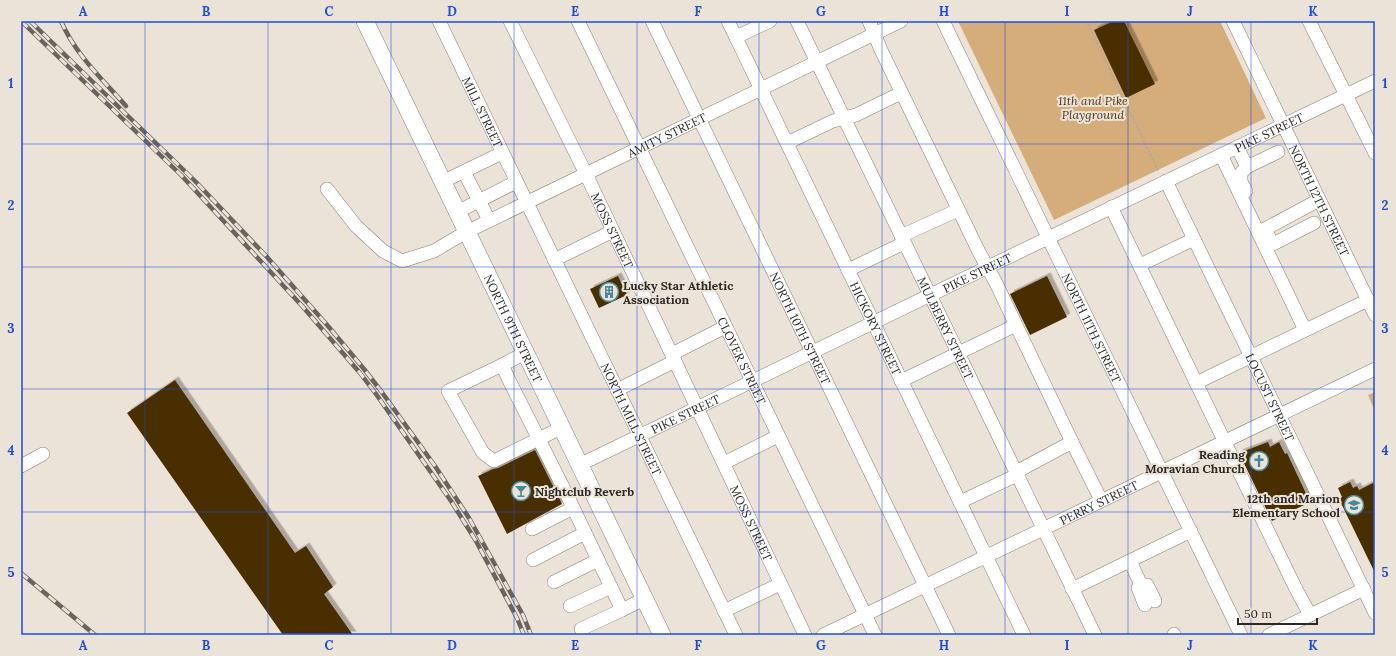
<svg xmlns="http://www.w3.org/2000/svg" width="1396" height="656" font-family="Lora,serif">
<defs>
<filter id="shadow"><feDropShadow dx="3.5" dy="-3.5" stdDeviation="0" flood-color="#0004"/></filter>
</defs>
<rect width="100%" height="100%" fill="#ece3d8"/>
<g fill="#d4ad7a">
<path d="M958 21H1220L1266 118 1054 220Z"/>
<path d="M1375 392V409H1374L1368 395Z"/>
</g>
<g fill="#4a2e00" filter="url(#shadow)">
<path d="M1114 21H1124L1155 84 1126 98 1094 30Z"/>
<path d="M618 276 627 295 599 308 590 289Z"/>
<path d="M1047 276 1067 317 1030 335 1010 294Z"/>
<path d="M175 380 295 553 306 546 333 587 324 594 353 635H283L127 413Z"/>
<path d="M1268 442 1270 447 1279 442 1285 454 1287 453 1310 502 1272 521 1239 453Z"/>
<path d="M535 450 562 504 507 534 478 476 493 469 498 468Z"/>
<path d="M1350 482 1353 488 1357 486 1359 490 1373 483 1375 488V573L1339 499 1342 497 1338 488Z"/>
</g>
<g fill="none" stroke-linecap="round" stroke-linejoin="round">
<defs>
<g id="minor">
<path id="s1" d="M439 21 736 635"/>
<path id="s2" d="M510 21 586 174 805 635"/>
<path id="s3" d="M578 21 875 635"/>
<path id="s4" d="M652 21 949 635"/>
<path id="s5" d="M728 21 1024 635"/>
<path id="s6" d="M797 21 1095 635"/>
<path d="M869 21 881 50 979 252 995 281 1072 442 1101 500"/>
<path id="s7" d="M943 21 1241 635"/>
<path id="s8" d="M1233 21 1375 315"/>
<path d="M1309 21 1375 153"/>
<path d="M736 37 770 21"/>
<path d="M787 143 833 121 856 115 901 93"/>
<path d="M1237 147 1247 167 1278 152"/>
<path d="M1221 155 1305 330"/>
<path d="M464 172 489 220"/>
<path id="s9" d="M1166 181 1375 613"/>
<path d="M442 182 502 153"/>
<path id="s10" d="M327 189 356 226 383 251 402 261 434 251 466 232 901 21"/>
<path d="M1246 191 1241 182V173L1247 167"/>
<path d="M1111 207 1295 587 1310 615"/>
<path d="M457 212 516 182"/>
<path d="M1265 229 1319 200"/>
<path d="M1265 230 1273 244 1314 223"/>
<path d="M901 236 958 210"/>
<path d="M554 260 613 231"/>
<path d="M1140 265 1194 239"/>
<path d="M848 270 904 243"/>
<path d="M525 353 502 365 509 380 569 499 622 610 644 599"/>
<path d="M672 354 725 327"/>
<path d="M502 365 448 391 483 453 494 461 561 428"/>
<path d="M901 381 1016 325"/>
<path d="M1196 383 1368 300"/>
<path d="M617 390 675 361"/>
<path d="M724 463 778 436"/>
<path id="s11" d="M579 465 1048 238 1375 81"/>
<path d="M21 466 43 454"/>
<path d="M1016 472 1072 442"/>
<path d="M960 502 1017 475"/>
<path d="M532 529 573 508"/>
<path d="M533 560 585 533"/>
<path d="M1130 561 1142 587"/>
<path d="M554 582 598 560"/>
<path d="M1072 589 1191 531"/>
<path d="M1145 605 1138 588 1147 585 1155 601"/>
<path d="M570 606 611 587"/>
<path d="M724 611 780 584"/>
<path d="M581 629 622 610"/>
<path d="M1174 634V635"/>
<path id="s12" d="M823 635 1375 369"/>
<path d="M1269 635 1364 589"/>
</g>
<g id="major">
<path id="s13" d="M365 21 662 635"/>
</g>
</defs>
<use href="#minor" stroke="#877f75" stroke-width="14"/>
<use href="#major" stroke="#877f75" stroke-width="18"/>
<path stroke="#b1a9a1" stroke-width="2" stroke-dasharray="2 2" stroke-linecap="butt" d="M1086 21 1159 172"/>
<use href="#minor" stroke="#fff" stroke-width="13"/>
<use href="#major" stroke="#fff" stroke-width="17"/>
<defs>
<g id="rail">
<path d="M21 21 181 175 303 307 360 373 376 394 451 501 476 541 517 618 524 635"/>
<path d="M30 21 195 181 267 257 328 326 364 369 381 391 435 466 469 518 523 615 531 635"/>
<path d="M61 21C75 54 103 80 126 106"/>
<path d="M21 573 95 635"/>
</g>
</defs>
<use href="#rail" stroke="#69645d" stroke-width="4.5"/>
<use href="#rail" stroke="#ece3d8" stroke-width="3" stroke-dasharray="9" stroke-linecap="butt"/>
</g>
<path fill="none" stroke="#1d4ed8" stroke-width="1" stroke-opacity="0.55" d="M145 21V635M268 21V635M391 21V635M514 21V635M637 21V635M759 21V635M882 21V635M1005 21V635M1128 21V635M1251 21V635M21 144H1375M21 267H1375M21 389H1375M21 512H1375"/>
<defs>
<symbol id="building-ring" viewBox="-11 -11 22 22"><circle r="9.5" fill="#ece3d8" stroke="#47899a" stroke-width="1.5"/><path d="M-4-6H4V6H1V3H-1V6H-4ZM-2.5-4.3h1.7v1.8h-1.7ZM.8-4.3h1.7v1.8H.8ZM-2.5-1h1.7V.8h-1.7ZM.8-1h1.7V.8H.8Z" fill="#47899a"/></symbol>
<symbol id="church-ring" viewBox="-11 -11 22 22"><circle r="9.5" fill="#ece3d8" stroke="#47899a" stroke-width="1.5"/><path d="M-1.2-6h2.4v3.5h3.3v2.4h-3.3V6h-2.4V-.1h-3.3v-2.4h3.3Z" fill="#47899a"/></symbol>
<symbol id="bar-ring" viewBox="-11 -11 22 22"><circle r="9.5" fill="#ece3d8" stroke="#47899a" stroke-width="1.5"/><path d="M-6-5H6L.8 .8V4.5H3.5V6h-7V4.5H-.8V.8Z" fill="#47899a"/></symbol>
<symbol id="school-ring" viewBox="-11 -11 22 22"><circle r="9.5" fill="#ece3d8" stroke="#47899a" stroke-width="1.5"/><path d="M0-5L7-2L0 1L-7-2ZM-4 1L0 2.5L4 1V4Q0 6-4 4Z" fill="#47899a"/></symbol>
</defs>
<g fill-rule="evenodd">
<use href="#building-ring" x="598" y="281" width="22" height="22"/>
<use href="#church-ring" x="1248" y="450" width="22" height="22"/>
<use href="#bar-ring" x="510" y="480" width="22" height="22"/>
<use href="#school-ring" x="1343" y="494" width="22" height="22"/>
</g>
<g text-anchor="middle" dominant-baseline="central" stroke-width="4" stroke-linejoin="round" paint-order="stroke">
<g font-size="12" font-style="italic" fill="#4d3514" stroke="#ece3d8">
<text x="1093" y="100">11th and Pike<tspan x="1093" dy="14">Playground</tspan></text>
</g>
<g font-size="12" fill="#2c2925" stroke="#ece3d8">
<text stroke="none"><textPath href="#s1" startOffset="101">MILL STREET</textPath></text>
<text stroke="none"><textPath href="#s11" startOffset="766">PIKE STREET</textPath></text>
<text stroke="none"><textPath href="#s10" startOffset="399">AMITY STREET</textPath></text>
<text stroke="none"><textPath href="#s8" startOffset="199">NORTH 12TH STREET</textPath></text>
<text stroke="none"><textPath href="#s2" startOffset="233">MOSS STREET</textPath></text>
<text stroke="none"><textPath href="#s11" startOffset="442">PIKE STREET</textPath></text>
<text stroke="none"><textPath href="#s13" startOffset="341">NORTH 9TH STREET</textPath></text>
<text stroke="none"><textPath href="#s4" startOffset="341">NORTH 10TH STREET</textPath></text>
<text stroke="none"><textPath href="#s5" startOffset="341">HICKORY STREET</textPath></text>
<text stroke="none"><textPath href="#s6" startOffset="341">MULBERRY STREET</textPath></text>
<text stroke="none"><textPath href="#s7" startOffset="341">NORTH 11TH STREET</textPath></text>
<text stroke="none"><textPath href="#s3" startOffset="377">CLOVER STREET</textPath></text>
<text stroke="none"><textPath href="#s9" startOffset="240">LOCUST STREET</textPath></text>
<text stroke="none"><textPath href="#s11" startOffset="118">PIKE STREET</textPath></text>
<text stroke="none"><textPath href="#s1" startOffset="442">NORTH MILL STREET</textPath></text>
<text stroke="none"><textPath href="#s12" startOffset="306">PERRY STREET</textPath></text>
<text stroke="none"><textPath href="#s2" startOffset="557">MOSS STREET</textPath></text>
</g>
<g font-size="12" font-weight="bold" fill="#2c2925" stroke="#ece3d8" text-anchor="start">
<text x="623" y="285">Lucky Star Athletic<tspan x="623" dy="14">Association</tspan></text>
<text x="1245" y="454" text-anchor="end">Reading<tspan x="1245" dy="14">Moravian Church</tspan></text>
<text x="535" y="491">Nightclub Reverb</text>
<text x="1340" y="498" text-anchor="end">12th and Marion<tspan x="1340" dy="14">Elementary School</tspan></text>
</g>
</g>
<rect width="1396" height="656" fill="none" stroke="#ece3d8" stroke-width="44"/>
<path d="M1238 618v6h79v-6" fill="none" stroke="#2c2925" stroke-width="2"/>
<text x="1244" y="618" font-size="12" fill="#2c2925" stroke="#ece3d8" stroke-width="3" paint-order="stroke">50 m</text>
<rect x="22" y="22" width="1352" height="612" fill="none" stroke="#1d4ed8" stroke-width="1.5"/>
<g font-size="13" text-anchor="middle" font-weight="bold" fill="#1d4ed8">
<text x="83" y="16">A</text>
<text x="206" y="16">B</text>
<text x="329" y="16">C</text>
<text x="452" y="16">D</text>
<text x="575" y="16">E</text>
<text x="698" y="16">F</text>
<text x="821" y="16">G</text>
<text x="944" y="16">H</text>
<text x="1067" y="16">I</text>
<text x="1190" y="16">J</text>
<text x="1313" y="16">K</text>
<text x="11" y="88">1</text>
<text x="1385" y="88">1</text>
<text x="11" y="210">2</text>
<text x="1385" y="210">2</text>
<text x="11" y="333">3</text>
<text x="1385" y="333">3</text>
<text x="11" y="455">4</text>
<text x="1385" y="455">4</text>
<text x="11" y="577">5</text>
<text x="1385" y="577">5</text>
<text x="83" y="650">A</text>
<text x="206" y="650">B</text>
<text x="329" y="650">C</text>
<text x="452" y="650">D</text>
<text x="575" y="650">E</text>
<text x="698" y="650">F</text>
<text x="821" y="650">G</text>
<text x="944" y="650">H</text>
<text x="1067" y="650">I</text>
<text x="1190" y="650">J</text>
<text x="1313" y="650">K</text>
</g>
</svg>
